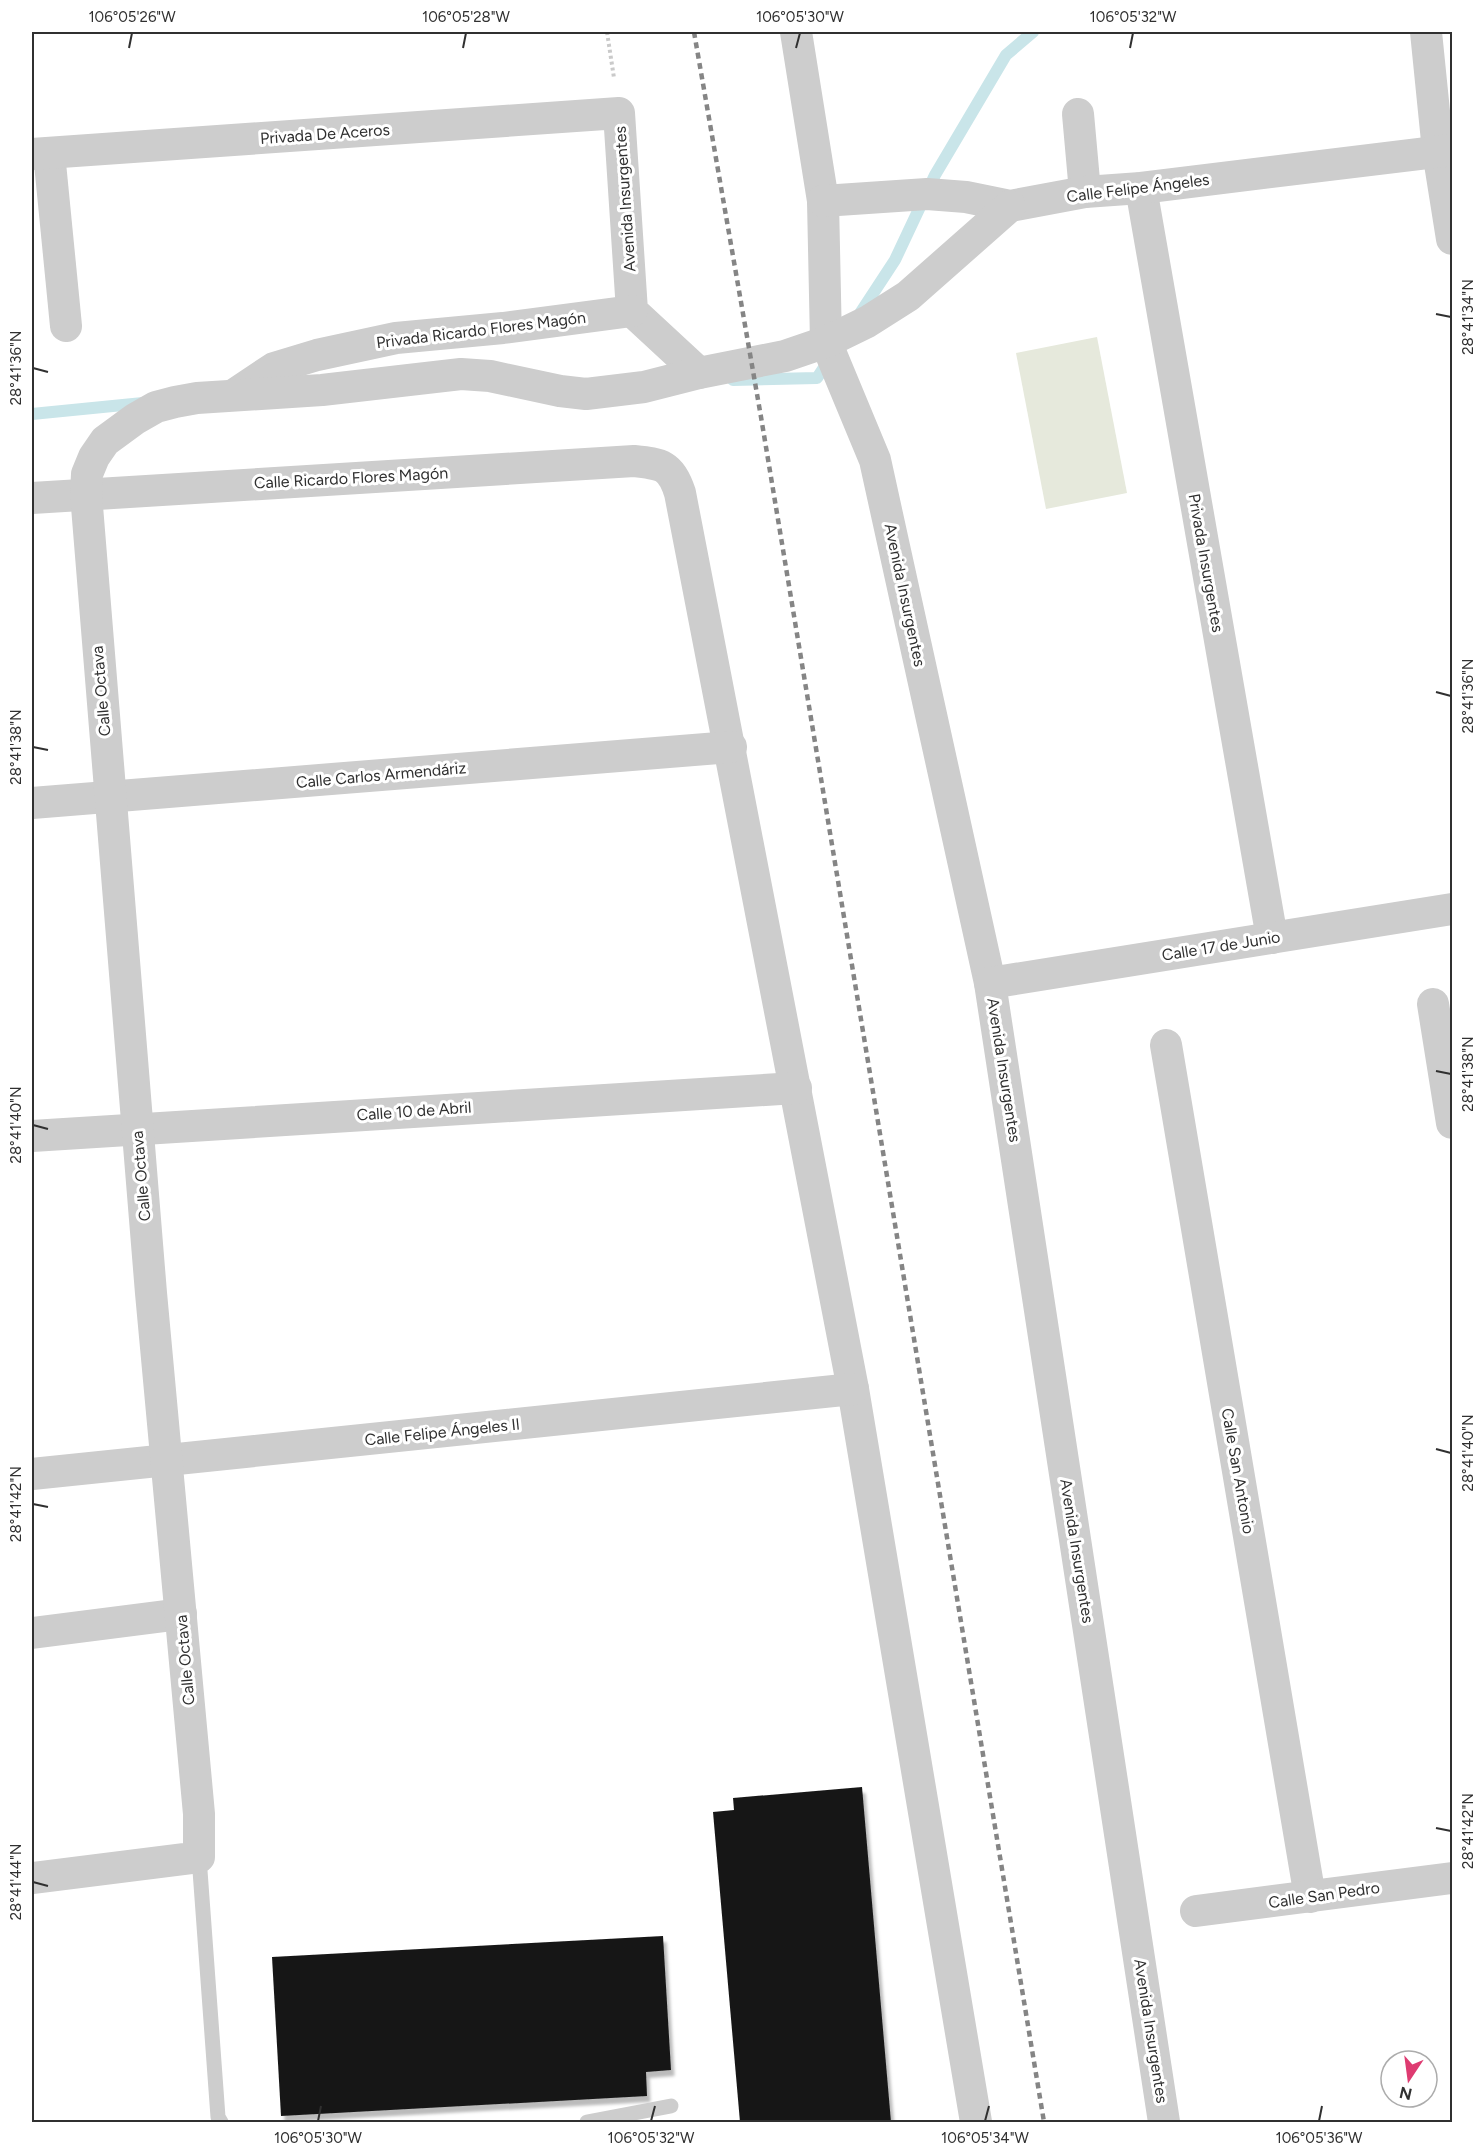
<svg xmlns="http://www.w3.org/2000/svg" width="1484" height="2154" font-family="Figtree,sans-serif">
<defs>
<filter id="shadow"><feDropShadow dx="3.5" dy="6" stdDeviation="1.5" flood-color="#0004"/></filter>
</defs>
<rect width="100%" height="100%" fill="#fff"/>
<path fill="#e6e9dc" d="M1097 337 1127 493 1046 509 1016 353Z"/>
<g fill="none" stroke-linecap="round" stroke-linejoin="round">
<g stroke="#c9e5e9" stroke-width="12">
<path d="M857 318 895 260 935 175 1006 55 1033 32"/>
<path d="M733 380 817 378 829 360"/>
<path d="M32 414 143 403"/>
</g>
</g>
<g fill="#171717" filter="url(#shadow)">
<path d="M862 1787 891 2122H740L713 1812 734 1810 733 1798Z"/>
<path d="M663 1936 671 2070 646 2072 647 2096 281 2116 272 1957Z"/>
</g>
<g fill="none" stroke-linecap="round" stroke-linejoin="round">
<path stroke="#cacaca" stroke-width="4" stroke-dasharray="3 3" stroke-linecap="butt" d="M607 32 614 78"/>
<g stroke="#cdcdcd" stroke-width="15">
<path d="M199 1857 218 2117 221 2122"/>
<path d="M587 2122 671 2106"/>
</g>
<g stroke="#cdcdcd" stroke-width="32">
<path d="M796 32 823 201 826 342 875 460 990 983 1164 2122"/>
<path d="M1426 32 1438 151 1452 239"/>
<path d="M1078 114 1085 192"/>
<path d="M49 153 66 326"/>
<path d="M32 154 619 113 632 311 699 373"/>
<path d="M1141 188 1272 938"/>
<path d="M823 201 927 194 966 197 1010 206 1085 192 1141 188 1452 150"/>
<path d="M235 394 274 368 317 355 396 338 503 328 632 311"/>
<path d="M32 498 634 461C662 464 671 465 680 493L853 1389 976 2122"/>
<path d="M32 803 731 747"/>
<path d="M990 983 1452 909"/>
<path d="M1433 1004 1452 1123"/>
<path d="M1166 1045 1310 1897"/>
<path d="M32 1136 796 1088"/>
<path d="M32 1474 853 1389"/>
<path d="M32 1633 181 1614"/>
<path d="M32 1878 199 1857V1814L151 1293 86 494 87 474 94 457 105 441 135 419 156 407 175 402 197 398 322 390 461 374 490 376 560 391 586 394 644 387 699 373 785 356 826 342 867 322 908 296 1010 206"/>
<path d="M1196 1911 1452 1878"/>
</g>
<path stroke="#858585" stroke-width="4.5" stroke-dasharray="6 4.5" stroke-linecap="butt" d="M694 32 761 417 1044 2122"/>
</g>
<path fill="none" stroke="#303030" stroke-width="2" d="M129 48 132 33M463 48 466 33M796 48 800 33M1130 48 1133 33M1436 314 1451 317M33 368 48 372M1436 692 1451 696M33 747 48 750M1436 1071 1451 1074M33 1125 48 1129M1436 1449 1451 1453M33 1504 48 1507M1436 1828 1451 1831M33 1882 48 1886M318 2121 321 2106M651 2121 655 2106M985 2121 989 2106M1319 2121 1322 2106"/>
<g text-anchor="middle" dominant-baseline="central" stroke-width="6" stroke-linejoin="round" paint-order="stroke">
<g font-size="16" fill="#303030" stroke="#fff">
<text transform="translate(325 134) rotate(-4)">Privada De Aceros</text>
<text transform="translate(1138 188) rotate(-7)">Calle Felipe Ángeles</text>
<text transform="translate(625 199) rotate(-94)">Avenida Insurgentes</text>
<text transform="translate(481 330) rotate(-7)">Privada Ricardo Flores Magón</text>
<text transform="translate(351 478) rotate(-3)">Calle Ricardo Flores Magón</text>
<text transform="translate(1206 563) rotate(80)">Privada Insurgentes</text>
<text transform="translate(905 595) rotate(78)">Avenida Insurgentes</text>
<text transform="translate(101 691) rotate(-95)">Calle Octava</text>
<text transform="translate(381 775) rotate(-5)">Calle Carlos Armendáriz</text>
<text transform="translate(1221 946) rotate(-9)">Calle 17 de Junio</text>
<text transform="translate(1004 1070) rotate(81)">Avenida Insurgentes</text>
<text transform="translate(414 1111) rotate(-4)">Calle 10 de Abril</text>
<text transform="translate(141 1176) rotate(-95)">Calle Octava</text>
<text transform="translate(442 1432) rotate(-6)">Calle Felipe Ángeles Il</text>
<text transform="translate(1238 1471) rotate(80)">Calle San Antonio</text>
<text transform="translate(1077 1551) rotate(81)">Avenida Insurgentes</text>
<text transform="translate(185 1660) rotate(-95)">Calle Octava</text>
<text transform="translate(1324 1895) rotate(-8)">Calle San Pedro</text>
<text transform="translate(1151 2031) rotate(81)">Avenida Insurgentes</text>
</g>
</g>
<rect width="1484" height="2154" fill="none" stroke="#ffffff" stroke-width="66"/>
<g transform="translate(1409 2079) rotate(193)"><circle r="28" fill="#ffffff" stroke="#acacac" stroke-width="1.5"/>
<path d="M0-4.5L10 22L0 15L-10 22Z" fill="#de3b71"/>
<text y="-9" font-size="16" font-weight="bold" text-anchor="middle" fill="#303030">N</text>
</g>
<rect x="33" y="33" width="1418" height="2088" fill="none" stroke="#303030" stroke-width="2"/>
<g font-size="15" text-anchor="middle" fill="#303030">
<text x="132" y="22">106°05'26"W</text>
<text x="466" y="22">106°05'28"W</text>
<text x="800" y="22">106°05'30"W</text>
<text x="1133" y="22">106°05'32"W</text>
<text transform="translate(1468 317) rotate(-90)" y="5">28°41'34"N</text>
<text transform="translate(16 368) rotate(-90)" y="5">28°41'36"N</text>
<text transform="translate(1468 696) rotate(-90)" y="5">28°41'36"N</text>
<text transform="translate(16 747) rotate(-90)" y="5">28°41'38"N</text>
<text transform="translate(1468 1074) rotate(-90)" y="5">28°41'38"N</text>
<text transform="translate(16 1125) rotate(-90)" y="5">28°41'40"N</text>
<text transform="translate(1468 1453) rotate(-90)" y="5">28°41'40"N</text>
<text transform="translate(16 1504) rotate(-90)" y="5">28°41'42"N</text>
<text transform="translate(1468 1831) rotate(-90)" y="5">28°41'42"N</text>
<text transform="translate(16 1882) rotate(-90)" y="5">28°41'44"N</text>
<text x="318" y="2143">106°05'30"W</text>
<text x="651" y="2143">106°05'32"W</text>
<text x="985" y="2143">106°05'34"W</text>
<text x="1319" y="2143">106°05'36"W</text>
</g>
</svg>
